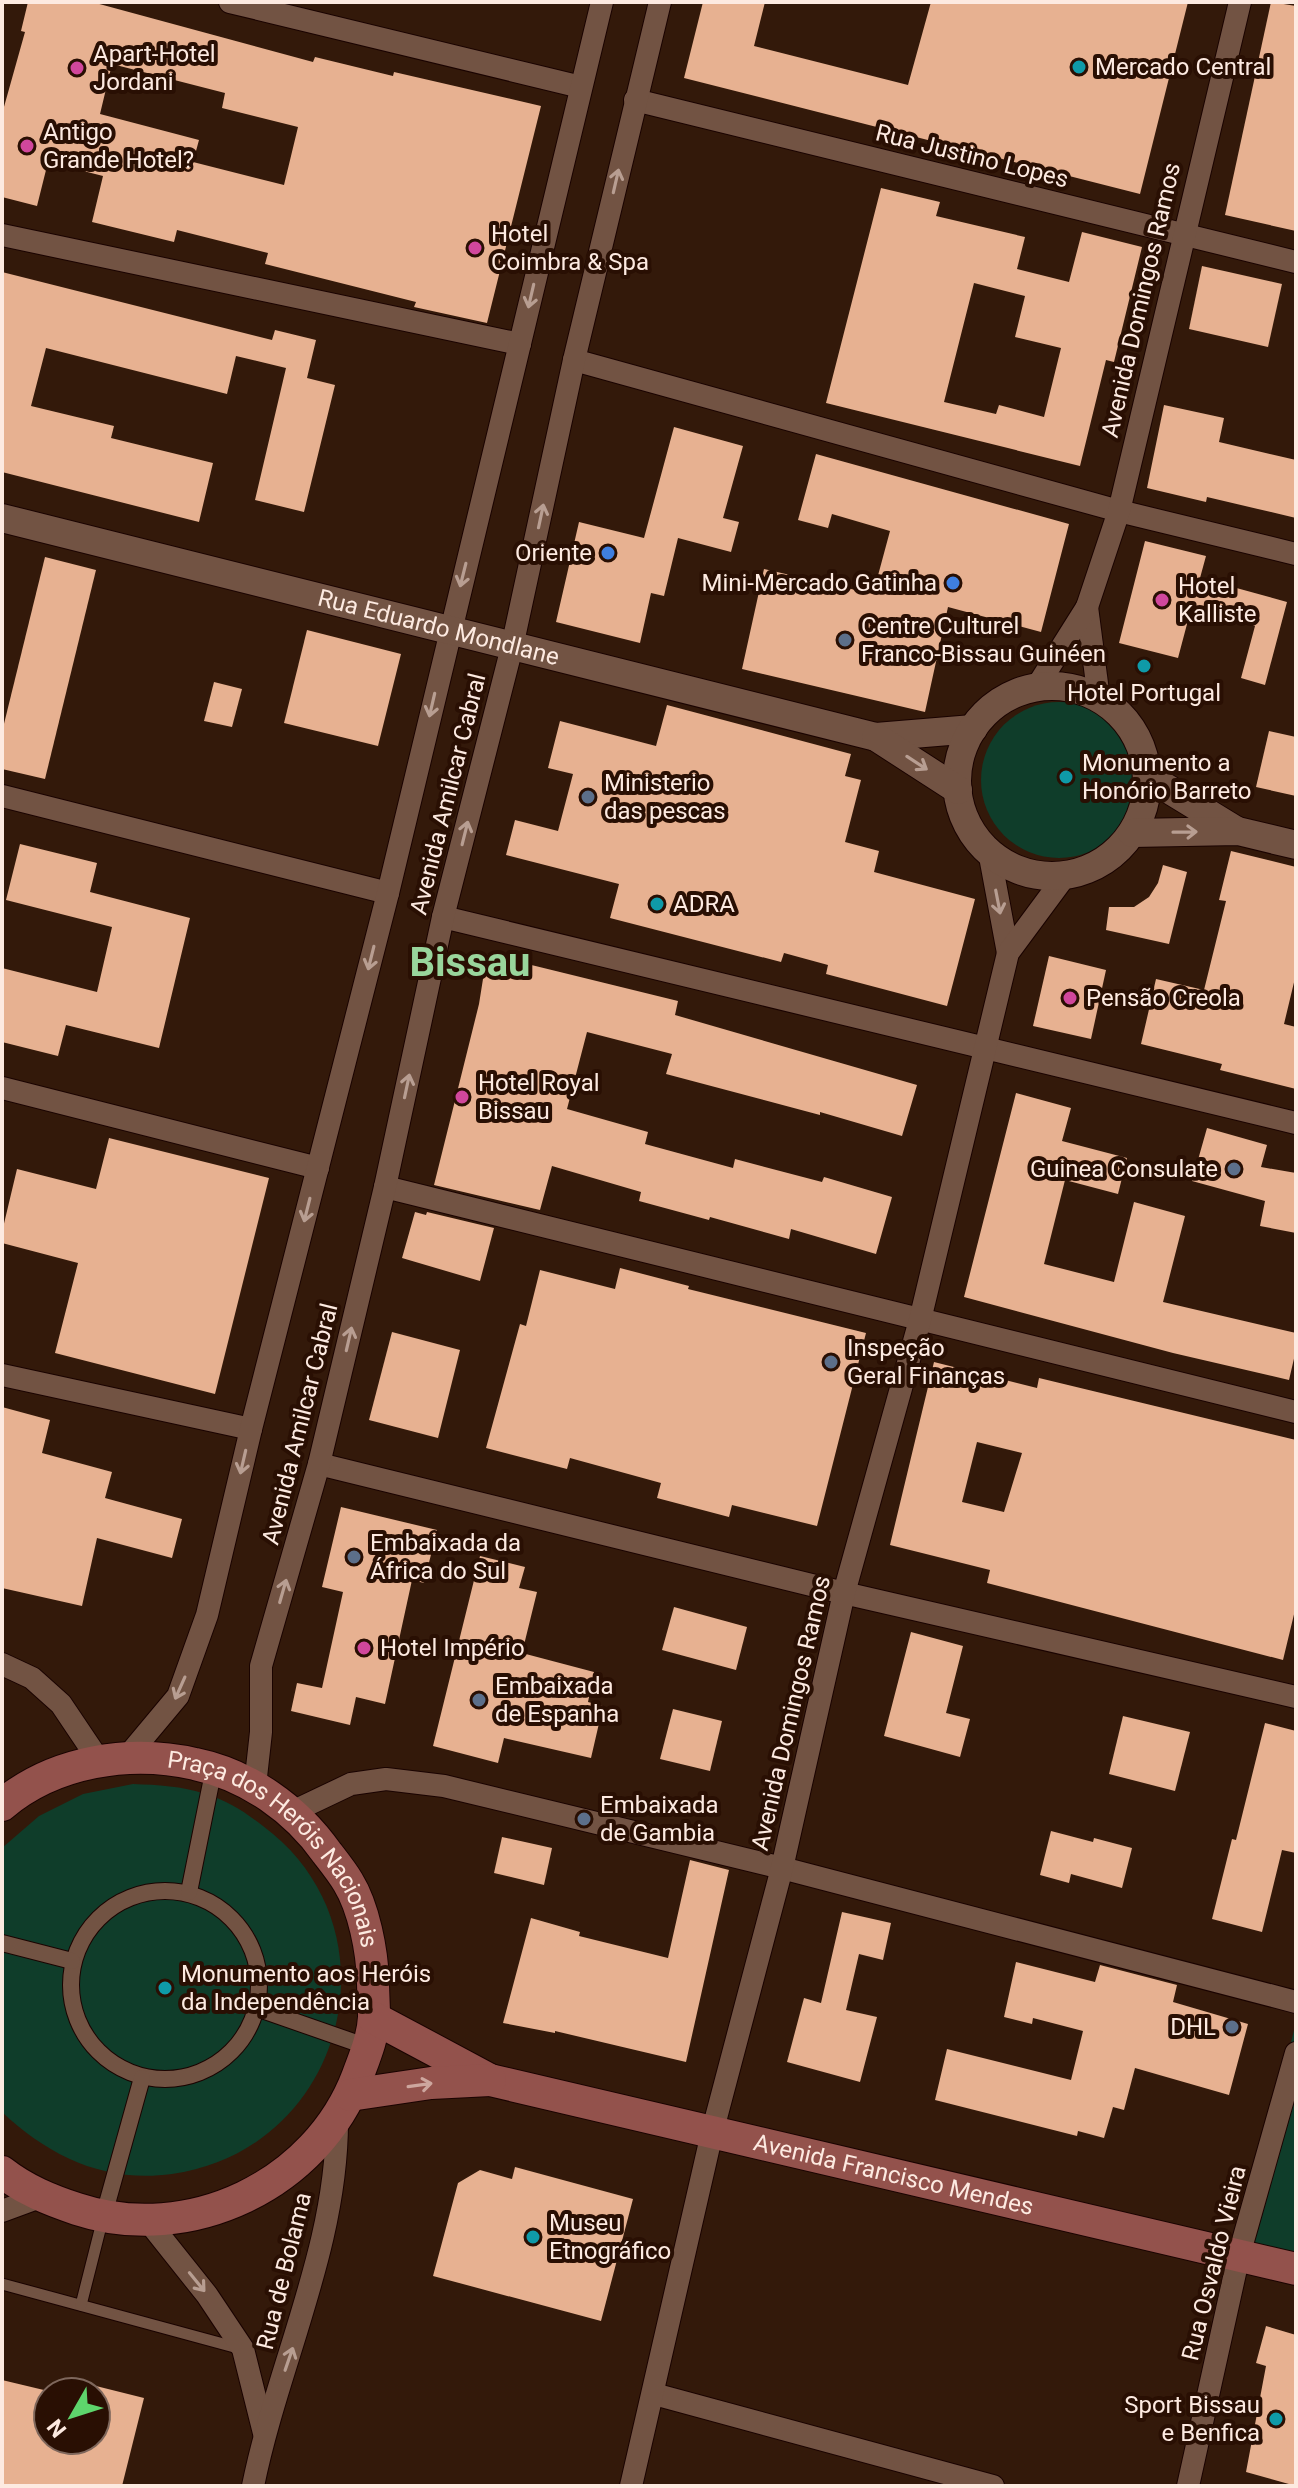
<svg xmlns="http://www.w3.org/2000/svg" width="1298" height="2488" font-family="Roboto,sans-serif">
<rect width="100%" height="100%" fill="#33190a"/>
<g fill="#0f3d2a">
<circle cx="1059" cy="780" r="78"/>
<path d="M133 1784C158 1785 182 1786 205 1794 227 1800 245 1812 263 1826 403 1930 344 2150 172 2174 105 2183 50 2157 2 2112V1848L39 1816 83 1794Z"/>
<path d="M1296 2022V2269L1239 2255Z"/>
</g>
<g fill="#e7b191" fill-rule="evenodd">
<path d="M28 2H92L313 62 315 57 393 76 394 72 541 106 487 323 414 307 416 302 265 264 268 253 177 230 174 242 92 222 103 176 48 162 37 206 2 197V114L25 32 21 31ZM112 64 225 93 222 108 298 127 284 185 193 162 199 140 100 114Z"/>
<path d="M703 2H765L754 46 908 85 931 2H1188L1140 194 684 78Z"/>
<path d="M1271 2 1296 6V231L1225 215Z"/>
<path d="M881 188 940 202 936 216 1025 237 1017 269 1069 282 1082 232 1142 247 1114 362 1106 360 1080 466 826 403ZM974 283 1025 296 1015 337 1061 348 1044 417 999 405 996 414 944 402Z"/>
<path d="M1202 266 1282 284 1268 347 1189 329Z"/>
<path d="M2 272 272 340 275 330 316 340 307 378 335 385 304 512 255 500 286 368 236 356 227 394 46 348 31 406 114 426 111 438 213 463 199 522 2 472Z"/>
<path d="M1164 405 1224 418 1219 442 1296 460V518L1207 497 1206 502 1147 488Z"/>
<path d="M674 427 743 446 723 518 739 522 731 552 678 538 664 596 651 593 640 643 556 622 579 522 644 538Z"/>
<path d="M816 454 1069 524 1041 632 948 607 925 712 742 669 764 569 873 594 890 531 832 514 828 528 798 520Z"/>
<path d="M1145 541 1206 556 1200 578 1287 602 1265 685 1241 678 1255 626 1191 609 1178 658 1119 643Z"/>
<path d="M45 557 96 570 45 779 2 769V732Z"/>
<path d="M307 630 401 654 378 746 284 723Z"/>
<path d="M214 682 242 689 232 727 204 721Z"/>
<path d="M667 705 851 754 845 776 861 780 845 842 879 851 874 872 975 899 947 1006 826 974 828 965 784 953 781 962 610 918 619 884 506 855 515 820 558 831 573 774 548 768 560 721 656 746Z"/>
<path d="M1269 731 1296 737V796L1256 787Z"/>
<path d="M20 844 97 863 90 892 190 918 159 1048 66 1025 58 1056 2 1042V968L97 992 112 927 6 900Z"/>
<path d="M1231 851 1296 867V974L1284 1024 1296 1027V1089L1220 1070 1222 1064 1141 1044 1156 979 1204 990 1226 901 1219 900Z"/>
<path d="M1163 865 1187 872 1169 944 1106 930 1109 907H1134L1149 897 1158 883Z"/>
<path d="M487 954 678 1001 675 1015 917 1085 902 1136 820 1112V1115L666 1074 672 1054 587 1032 567 1109 648 1132 645 1144 733 1168 735 1159 822 1182 824 1177 892 1197 876 1254 791 1229 789 1239 710 1217 709 1220 639 1201 641 1192 552 1166 540 1210 434 1185 479 1004Z"/>
<path d="M1049 956 1106 970 1091 1039 1033 1026Z"/>
<path d="M1016 1093 1071 1108 1062 1141 1127 1158 1118 1194 1065 1180 1044 1264 1114 1282 1134 1202 1185 1216 1163 1302 1296 1333V1350L1289 1380 1173 1353 964 1297Z"/>
<path d="M1207 1128 1267 1145 1261 1167 1296 1173V1233L1260 1226 1265 1201 1192 1181Z"/>
<path d="M109 1138 269 1178 215 1394 55 1353 78 1263 2 1243V1232L17 1169 96 1189Z"/>
<path d="M415 1212 426 1215 427 1212 494 1228 480 1281 402 1258Z"/>
<path d="M620 1268 689 1286 688 1289 866 1333 817 1526 732 1505 729 1517 657 1498 661 1483 570 1458 567 1469 486 1448 520 1324 526 1326 540 1270 615 1289Z"/>
<path d="M392 1332 460 1350 438 1438 369 1420Z"/>
<path d="M934 1362 1037 1388 1039 1378 1296 1440V1606L1283 1660 987 1583 990 1570 890 1545ZM977 1442 1022 1453 1004 1512 962 1502Z"/>
<path d="M2 1407 50 1420 42 1453 112 1472 105 1498 182 1519 172 1558 97 1538 82 1606 2 1588Z"/>
<path d="M341 1507 437 1530 424 1583 412 1580 385 1704 356 1697 350 1725 291 1711 297 1683 322 1688 343 1592 322 1587Z"/>
<path d="M480 1556 525 1567 519 1588 537 1592 522 1653 594 1672 588 1702 603 1706 591 1758 504 1738 498 1763 433 1746Z"/>
<path d="M674 1607 747 1627 736 1670 662 1650Z"/>
<path d="M911 1632 963 1646 946 1713 970 1719 960 1757 884 1736Z"/>
<path d="M673 1709 722 1721 710 1771 660 1759Z"/>
<path d="M1123 1716 1190 1732 1175 1791 1109 1774Z"/>
<path d="M1265 1723 1296 1731V1853L1282 1850 1262 1932 1212 1919 1232 1839 1236 1840Z"/>
<path d="M1051 1831 1093 1842 1094 1838 1132 1848 1122 1888 1071 1874 1069 1883 1040 1875Z"/>
<path d="M502 1837 552 1848 544 1885 494 1873Z"/>
<path d="M690 1860 729 1870 686 2062 555 2031V2033L503 2023 531 1918 580 1932 579 1936 668 1958Z"/>
<path d="M842 1912 891 1923 883 1960 859 1954 846 2010 877 2017 860 2082 787 2062 804 1998 821 2003Z"/>
<path d="M1016 1962 1095 1982 1100 1965 1177 1985 1173 2002 1248 2024 1229 2095 1135 2068 1124 2110 1113 2107 1104 2138 1078 2131 1077 2136 935 2100 947 2049 1071 2080 1083 2031 1033 2018 1032 2024 1004 2017Z"/>
<path d="M515 2167 633 2199 601 2321 433 2276 458 2183 480 2170 512 2179Z"/>
<path d="M1266 2326 1296 2335V2486L1246 2472 1266 2366 1256 2363Z"/>
<path d="M2 2380 48 2391V2440H96V2386L144 2398 122 2486H2Z"/>
</g>
<g fill="none" stroke-linecap="round" stroke-linejoin="round">
<defs>
<g id="service">
<path d="M2 2284 238 2348"/>
<path d="M81 2305 103 2218"/>
</g>
<g id="pedestrian">
<circle cx="165" cy="1985" r="94"/>
<path d="M189 1892 214 1768"/>
<path d="M2 1943 72 1961"/>
<path d="M259 2009 368 2047"/>
<path d="M103 2218 142 2078"/>
</g>
<g id="minor">
<path d="M230 2 581 87"/>
<path d="M635 100 1296 262"/>
<path d="M2 235 520 344"/>
<path d="M574 360 1119 511 1296 554"/>
<path d="M1087 607 1099 699"/>
<path d="M1036 688 1087 607 1119 511 1240 2"/>
<path d="M2 796 388 893"/>
<path d="M989 851 1008 953"/>
<path d="M443 917 1296 1123"/>
<path d="M2 1088 318 1168"/>
<path d="M385 1187 1296 1412"/>
<path d="M2 1375 251 1429"/>
<path d="M319 1464 844 1593 1296 1697"/>
<path d="M2 1664 32 1678 61 1704 100 1762"/>
<path d="M127 1757 178 1696 207 1615 251 1429 388 893 602 2"/>
<path d="M255 1786 261 1732V1666L319 1464 385 1187 443 917 512 647 574 360 660 2"/>
<path d="M290 1813 351 1784 386 1779 444 1786 782 1868 1296 2002"/>
<path d="M2 2211 40 2197"/>
<path d="M148 2221 207 2295 243 2349 264 2433"/>
<path d="M654 2394 993 2486"/>
<path d="M253 2486C278 2363 338 2246 337 2118"/>
<path d="M631 2486 712 2133 782 1868 844 1593 920 1320 1008 953 1065 876"/>
<path d="M1188 2486 1239 2255 1296 2053"/>
</g>
<g id="tertiary">
<path id="s1" d="M2 518 876 737 973 729"/>
<circle cx="1052" cy="781" r="95"/>
<path d="M876 737 958 790"/>
<path d="M1147 776 1237 831"/>
<path d="M1132 833 1238 831 1296 845"/>
</g>
<g id="secondary">
<path id="s2" d="M2 1805C54 1761 130 1749 195 1764 248 1775 296 1809 327 1853 334 1862 342 1872 348 1882 364 1908 372 1951 373 1981 373 1992 374 2005 374 2017 373 2037 365 2056 358 2075 317 2185 189 2246 77 2209 50 2200 25 2190 2 2172"/>
<path id="s3" d="M374 2018 490 2080 1296 2269"/>
<path d="M350 2095 431 2083 490 2080"/>
</g>
</defs>
<use href="#service" stroke="#1a0300" stroke-width="13"/>
<use href="#pedestrian" stroke="#1a0300" stroke-width="18"/>
<use href="#minor" stroke="#1a0300" stroke-width="24"/>
<use href="#tertiary" stroke="#1a0300" stroke-width="30"/>
<use href="#secondary" stroke="#1a0300" stroke-width="34"/>
<use href="#service" stroke="#725343" stroke-width="11"/>
<use href="#pedestrian" stroke="#725343" stroke-width="16"/>
<use href="#minor" stroke="#725343" stroke-width="22"/>
<use href="#tertiary" stroke="#725343" stroke-width="28"/>
<use href="#secondary" stroke="#93524c" stroke-width="32"/>
</g>
<defs><path id="oneway-shaft" d="M-6 0H5M1.5-3L5.5 0L1.5 3" fill="none" stroke-width="1.6" stroke-linecap="round" stroke-linejoin="round" transform="scale(2)"/></defs>
<g stroke="#b89e92">
<use href="#oneway-shaft" transform="translate(616 181) rotate(-77)"/>
<use href="#oneway-shaft" transform="translate(531 296) rotate(103)"/>
<use href="#oneway-shaft" transform="translate(541 516) rotate(-78)"/>
<use href="#oneway-shaft" transform="translate(463 575) rotate(104)"/>
<use href="#oneway-shaft" transform="translate(432 705) rotate(103)"/>
<use href="#oneway-shaft" transform="translate(917 763) rotate(33)"/>
<use href="#oneway-shaft" transform="translate(1185 832) rotate(-1)"/>
<use href="#oneway-shaft" transform="translate(465 833) rotate(-76)"/>
<use href="#oneway-shaft" transform="translate(998 902) rotate(79)"/>
<use href="#oneway-shaft" transform="translate(371 958) rotate(104)"/>
<use href="#oneway-shaft" transform="translate(407 1086) rotate(-78)"/>
<use href="#oneway-shaft" transform="translate(307 1210) rotate(104)"/>
<use href="#oneway-shaft" transform="translate(349 1339) rotate(-77)"/>
<use href="#oneway-shaft" transform="translate(243 1462) rotate(103)"/>
<use href="#oneway-shaft" transform="translate(283 1591) rotate(-74)"/>
<use href="#oneway-shaft" transform="translate(180 1688) rotate(114)"/>
<use href="#oneway-shaft" transform="translate(197 2282) rotate(51)"/>
<use href="#oneway-shaft" transform="translate(289 2359) rotate(-71)"/>
</g>
<use stroke="#cda69e" href="#oneway-shaft" transform="translate(420 2085) rotate(-8)"/>
<g fill="#0f9aa8" stroke="#290f03" stroke-width="3">
<circle cx="1079" cy="67" r="8"/>
<circle cx="1144" cy="666" r="8"/>
<circle cx="1066" cy="777" r="8"/>
<circle cx="657" cy="904" r="8"/>
<circle cx="165" cy="1988" r="8"/>
<circle cx="533" cy="2237" r="8"/>
<circle cx="1276" cy="2419" r="8"/>
</g>
<g fill="#d1479c" stroke="#290f03" stroke-width="3">
<circle cx="77" cy="68" r="8"/>
<circle cx="27" cy="146" r="8"/>
<circle cx="475" cy="248" r="8"/>
<circle cx="1162" cy="600" r="8"/>
<circle cx="1070" cy="998" r="8"/>
<circle cx="462" cy="1097" r="8"/>
<circle cx="364" cy="1648" r="8"/>
</g>
<g fill="#3f7fe0" stroke="#290f03" stroke-width="3">
<circle cx="608" cy="553" r="8"/>
<circle cx="953" cy="583" r="8"/>
</g>
<g fill="#5c6f8a" stroke="#290f03" stroke-width="3">
<circle cx="845" cy="640" r="8"/>
<circle cx="588" cy="797" r="8"/>
<circle cx="1234" cy="1169" r="8"/>
<circle cx="831" cy="1362" r="8"/>
<circle cx="354" cy="1557" r="8"/>
<circle cx="479" cy="1700" r="8"/>
<circle cx="584" cy="1819" r="8"/>
<circle cx="1232" cy="2027" r="8"/>
</g>
<g text-anchor="middle" dominant-baseline="central" stroke-width="8" stroke-linejoin="round" paint-order="stroke">
<g font-size="24" fill="#fdeae1" stroke="#290f03" text-anchor="start">
<text x="93" y="54">Apart-Hotel<tspan x="93" dy="28">Jordani</tspan></text>
<text x="1095" y="67">Mercado Central</text>
<text x="43" y="132">Antigo<tspan x="43" dy="28">Grande Hotel?</tspan></text>
<text x="491" y="234">Hotel<tspan x="491" dy="28">Coimbra &amp; Spa</tspan></text>
<text x="592" y="553" text-anchor="end">Oriente</text>
<text x="937" y="583" text-anchor="end">Mini-Mercado Gatinha</text>
<text x="1178" y="586">Hotel<tspan x="1178" dy="28">Kalliste</tspan></text>
<text x="861" y="626">Centre Culturel<tspan x="861" dy="28">Franco-Bissau Guinéen</tspan></text>
<text x="1144" y="693" text-anchor="middle">Hotel Portugal</text>
<text x="1082" y="763">Monumento a<tspan x="1082" dy="28">Honório Barreto</tspan></text>
<text x="604" y="783">Ministerio<tspan x="604" dy="28">das pescas</tspan></text>
<text x="673" y="904">ADRA</text>
<text x="1086" y="998">Pensão Creola</text>
<text x="478" y="1083">Hotel Royal<tspan x="478" dy="28">Bissau</tspan></text>
<text x="1218" y="1169" text-anchor="end">Guinea Consulate</text>
<text x="847" y="1348">Inspeção<tspan x="847" dy="28">Geral Finanças</tspan></text>
<text x="370" y="1543">Embaixada da<tspan x="370" dy="28">África do Sul</tspan></text>
<text x="380" y="1648">Hotel Império</text>
<text x="495" y="1686">Embaixada<tspan x="495" dy="28">de Espanha</tspan></text>
<text x="600" y="1805">Embaixada<tspan x="600" dy="28">de Gambia</tspan></text>
<text x="181" y="1974">Monumento aos Heróis<tspan x="181" dy="28">da Independência</tspan></text>
<text x="1216" y="2027" text-anchor="end">DHL</text>
<text x="549" y="2223">Museu<tspan x="549" dy="28">Etnográfico</tspan></text>
<text x="1260" y="2405" text-anchor="end">Sport Bissau<tspan x="1260" dy="28">e Benfica</tspan></text>
</g>
<g font-size="24" fill="#fdeae1" stroke="#290f03">
<text transform="translate(972 156) rotate(14)">Rua Justino Lopes</text>
<text transform="translate(1141 300) rotate(-77)">Avenida Domingos Ramos</text>
<text stroke="none"><textPath href="#s1" startOffset="450">Rua Eduardo Mondlane</textPath></text>
<text transform="translate(448 794) rotate(-76)">Avenida Amilcar Cabral</text>
<text transform="translate(300 1424) rotate(-76)">Avenida Amilcar Cabral</text>
<text transform="translate(791 1713) rotate(-77)">Avenida Domingos Ramos</text>
<text stroke="none"><textPath href="#s2" startOffset="324">Praça dos Heróis Nacionais</textPath></text>
<text stroke="none"><textPath href="#s3" startOffset="546">Avenida Francisco Mendes</textPath></text>
<text transform="translate(1214 2263) rotate(-76)">Rua Osvaldo Vieira</text>
<text transform="translate(284 2271) rotate(-76)">Rua de Bolama</text>
</g>
<g font-size="40" font-weight="bold" fill="#99d59c" stroke="#290f03">
<text x="470" y="962">Bissau</text>
</g>
</g>
<rect width="1298" height="2488" fill="none" stroke="#fdeae1" stroke-width="8"/>
<g transform="translate(72 2416) rotate(231)"><circle r="38" fill="#290f03" stroke="#7e675c" stroke-width="2"/>
<path d="M0-6L14 30L0 20L-14 30Z" fill="#5ed56c"/>
<text y="-12" font-size="22" font-weight="bold" text-anchor="middle" fill="#fdeae1">N</text>
</g>
</svg>
